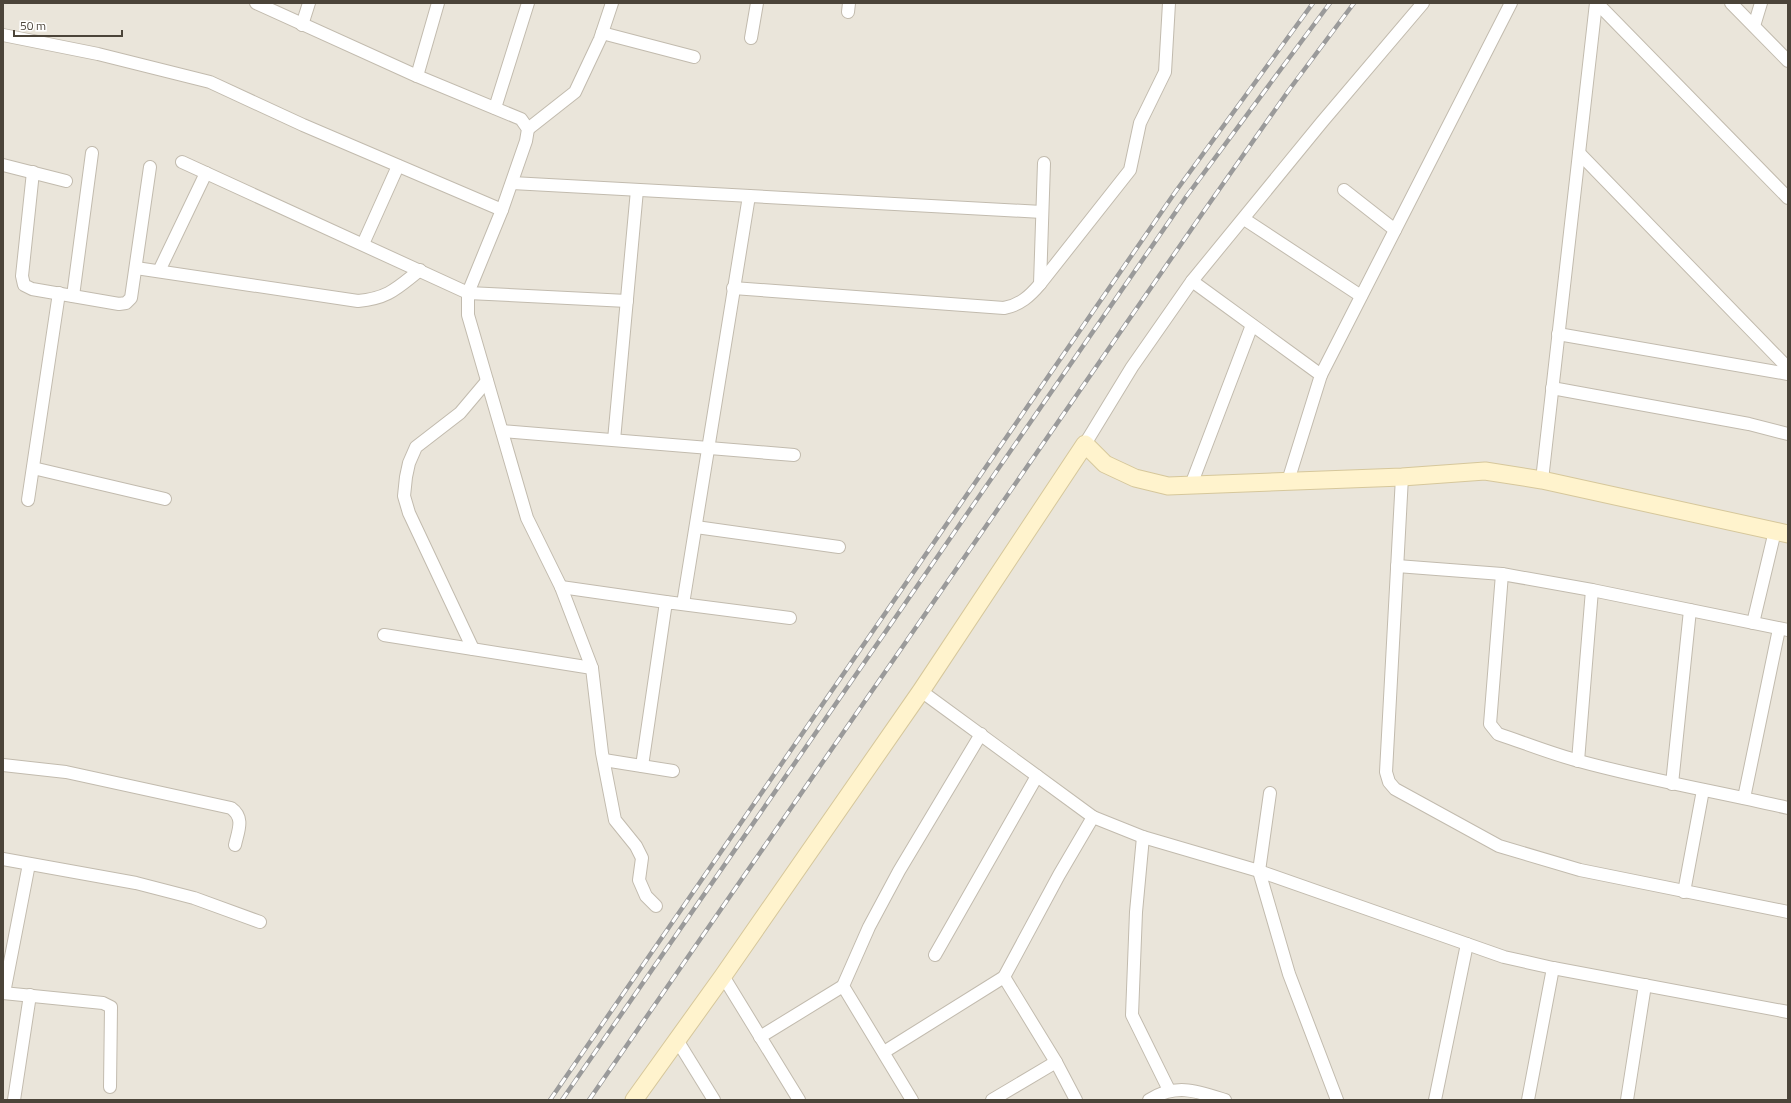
<svg xmlns="http://www.w3.org/2000/svg" width="1791" height="1103" font-family="'Titillium Web',sans-serif">
<rect width="100%" height="100%" fill="#f6f3ec"/>
<rect fill="#eae5da" x="3" y="3" width="1785" height="1097"/>
<g fill="none" stroke-linecap="round" stroke-linejoin="round">
<defs>
<g id="street">
<path d="M256 3 417 76 521 119 528 129 526 141 502 210 468 293V315L527 518 561 587 592 668 602 753 615 820 636 846 642 858 639 880 646 896 656 906"/>
<path d="M1597 3 1788 198"/>
<path d="M1731 3 1788 61"/>
<path d="M848 12 849 3"/>
<path d="M302 25 309 3"/>
<path d="M1754 26 1761 3"/>
<path d="M602 33 694 57"/>
<path d="M3 35 98 54 210 82 303 125 502 210"/>
<path d="M751 38 757 3"/>
<path d="M417 76 438 3"/>
<path d="M495 108 528 3"/>
<path d="M528 129 575 92 600 39 612 3"/>
<path d="M1579 153 1788 368"/>
<path d="M182 162 468 293 627 301"/>
<path d="M3 165 66 181"/>
<path d="M33 172 22 276 24 285 32 289 119 304 126 303 131 298 150 167"/>
<path d="M512 183 1042 212"/>
<path d="M1344 190 1395 230"/>
<path d="M1244 219 1361 296"/>
<path d="M363 244 398 166"/>
<path d="M136 268 358 301C389 298 397 288 420 270"/>
<path d="M159 271 206 173"/>
<path d="M1192 281 1321 375 1288 481"/>
<path d="M1040 284 1130 170 1140 123 1165 72 1169 3"/>
<path d="M733 288 1004 308C1020 305 1030 296 1040 284L1044 163"/>
<path d="M73 296 92 153"/>
<path d="M1558 334 1788 374"/>
<path d="M1321 375 1511 3"/>
<path d="M1552 388 1749 424 1788 434"/>
<path d="M502 431 794 455"/>
<path d="M614 440 637 190"/>
<path d="M1085 444 1132 367 1192 281 1322 122 1423 3"/>
<path d="M33 468 165 499"/>
<path d="M1402 477 1386 772 1389 782 1395 789 1499 846 1580 870 1788 912"/>
<path d="M1542 480 1596 3"/>
<path d="M1191 485 1252 325"/>
<path d="M28 500 59 293"/>
<path d="M696 527 839 547"/>
<path d="M1397 566 1502 574 1592 590 1788 630"/>
<path d="M1502 574 1490 724 1498 734C1525 743 1552 754 1579 761 1648 780 1719 792 1788 808"/>
<path d="M561 587 666 602"/>
<path d="M683 604 749 196"/>
<path d="M1753 623 1775 531"/>
<path d="M384 635 592 668"/>
<path d="M473 649 409 513 404 496 406 477 409 463 416 447 460 413 487 381"/>
<path d="M921 691 1093 817 1143 837 1259 871 1504 957 1553 968 1788 1012"/>
<path d="M604 760 673 771"/>
<path d="M1578 761 1592 590"/>
<path d="M3 765 66 772 231 808C245 818 238 831 235 845"/>
<path d="M642 766 666 602 790 618"/>
<path d="M1672 784 1690 610"/>
<path d="M1270 793 1259 871 1289 974 1337 1100"/>
<path d="M1744 798 1779 629"/>
<path d="M1143 837 1136 912 1132 1015 1169 1090"/>
<path d="M3 859 136 883 194 898 260 922"/>
<path d="M1684 892 1703 790"/>
<path d="M935 955 1037 776"/>
<path d="M723 976 799 1100"/>
<path d="M3 993 103 1003 111 1007 110 1087"/>
<path d="M4 993 29 864"/>
<path d="M760 1037 843 986"/>
<path d="M677 1040 714 1100"/>
<path d="M884 1052 1004 977"/>
<path d="M14 1100 30 995"/>
<path d="M912 1100 843 986 869 927 899 871 981 734"/>
<path d="M992 1100 1056 1062"/>
<path d="M1076 1100 1056 1062 1004 977 1059 875 1093 817"/>
<path d="M1149 1100C1176 1083 1197 1091 1225 1100"/>
<path d="M1435 1100 1467 944"/>
<path d="M1528 1100 1553 968"/>
<path d="M1627 1100 1645 985"/>
</g>
<path id="secondary" d="M634 1100 723 976 921 691 1085 444 1105 464 1135 478 1168 486 1402 477 1485 471 1542 480 1788 534"/>
</defs>
<use href="#street" stroke="#c2bbae" stroke-width="14"/>
<use href="#secondary" stroke="#d6c79b" stroke-width="19"/>
<use href="#street" stroke="#fff" stroke-width="12"/>
<use href="#secondary" stroke="#fff3cd" stroke-width="17"/>
<defs>
<g id="rail">
<path d="M550 1100 1176 191 1313 3"/>
<path d="M562 1100 1186 197 1330 3"/>
<path d="M589 1100 1204 211 1289 90 1354 3"/>
</g>
</defs>
<use href="#rail" stroke="#9a9a9a" stroke-width="4.5"/>
<use href="#rail" stroke="#fff" stroke-width="3" stroke-dasharray="9" stroke-linecap="butt"/>
</g>
<rect width="1791" height="1103" fill="none" stroke="#4b4439" stroke-width="8"/>
<path d="M14 30v6h108v-6" fill="none" stroke="#4b4439" stroke-width="2"/>
<text x="20" y="30" font-size="12" fill="#4b4439" stroke="#ffffff" stroke-width="3" paint-order="stroke">50 m</text>
</svg>
